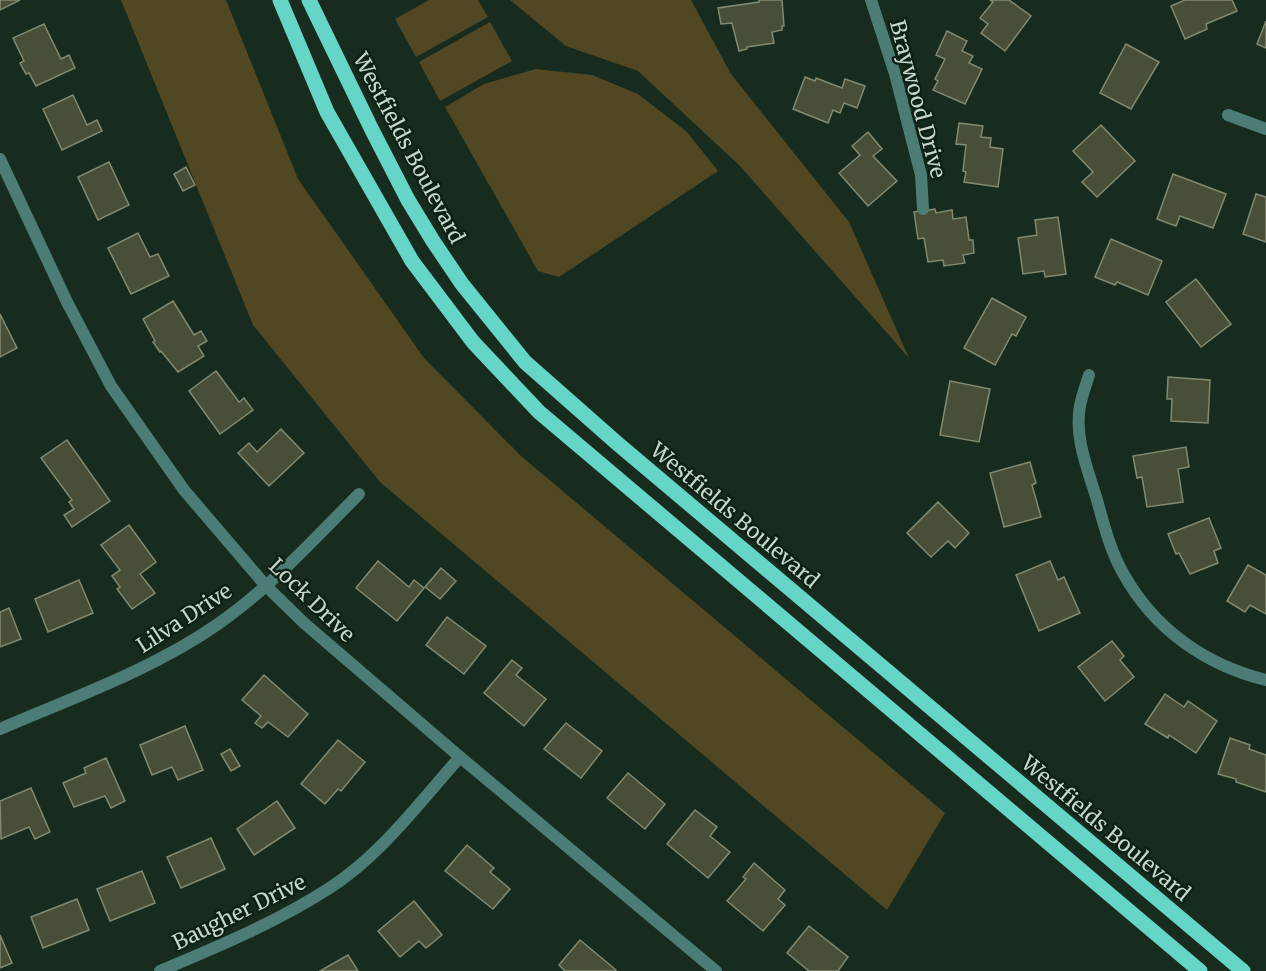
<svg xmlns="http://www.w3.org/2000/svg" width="1266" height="971" font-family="Merriweather,serif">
<rect width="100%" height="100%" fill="#172c1e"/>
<g fill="#524723">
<polygon points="121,0 226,0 298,179 424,358 521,456 945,813 887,910 380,482 253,325"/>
<polygon points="429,0 478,0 488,17 416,57 395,19"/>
<polygon points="510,0 691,0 731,74 849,222 909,358 740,166 638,71 566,46"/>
<polygon points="490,22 512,61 440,101 419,62"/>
<polygon points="536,69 592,75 638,94 687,132 718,171 559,277 538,271 445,107 484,84"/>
</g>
<g fill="#484f38" stroke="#818a71" stroke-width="1.5">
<polygon points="0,0 20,0 0,10"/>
<polygon points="759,0 782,0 784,26 782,26 782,30 772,32 774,43 747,47 747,49 739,51 732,23 721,24 718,8 759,2"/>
<polygon points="990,0 1009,0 1031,16 1005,51 981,33 988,24 980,18 993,2"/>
<polygon points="1185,0 1232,0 1237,11 1206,24 1207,29 1185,39 1171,6"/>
<polygon points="1266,21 1266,48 1257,44"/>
<polygon points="44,24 61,59 69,55 75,68 36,86 29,73 26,74 20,63 24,61 13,38"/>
<polygon points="947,31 967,41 962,51 973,56 969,63 982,69 965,104 933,90 938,81 935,79 945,59 936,55"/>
<polygon points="1126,44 1159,62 1131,109 1100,93"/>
<polygon points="805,77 815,81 816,78 842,88 845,79 865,86 857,108 844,103 840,113 833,110 828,123 793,109"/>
<polygon points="73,95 87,125 97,120 102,131 62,150 43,109"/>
<polygon points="959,123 983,126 981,137 991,138 990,147 1003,149 998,187 964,182 966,172 963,171 966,145 956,144"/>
<polygon points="1101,125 1135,161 1097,197 1082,182 1093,172 1073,151"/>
<polygon points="868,132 882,149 873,156 897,181 868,206 839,173 860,155 852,146"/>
<polygon points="109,162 129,205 98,220 78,177"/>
<polygon points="186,167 195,185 183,191 174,174"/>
<polygon points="1173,174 1226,194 1213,228 1180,216 1176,226 1157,219"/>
<polygon points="1256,194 1266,197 1266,242 1243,234"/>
<polygon points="935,209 936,213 952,210 953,219 966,217 969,240 973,240 974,253 963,255 965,263 944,266 943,260 928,262 924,238 918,239 914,212"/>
<polygon points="1058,217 1066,274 1045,277 1044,271 1023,274 1018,238 1037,235 1035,220"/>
<polygon points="138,233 150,257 158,254 169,276 131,294 108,248"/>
<polygon points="1111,239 1162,261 1148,295 1117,282 1115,285 1095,277"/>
<polygon points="1196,279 1231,324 1201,347 1166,302"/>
<polygon points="992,298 1026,317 1016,336 1012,334 995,365 964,348"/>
<polygon points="173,301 194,335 201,331 207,341 198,346 204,356 178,372 161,351 160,352 153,342 155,341 143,319"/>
<polygon points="0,314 17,348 0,357"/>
<polygon points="216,371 239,402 244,398 253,410 220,434 189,391"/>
<polygon points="1168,377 1210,380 1208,423 1171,421 1172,399 1167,399"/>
<polygon points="950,381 990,389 979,442 940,435"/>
<polygon points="281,429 304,453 269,486 238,453 249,443 257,452"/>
<polygon points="67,440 110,501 72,527 64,515 74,509 69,502 72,500 41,458"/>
<polygon points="1186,447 1189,467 1178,469 1183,502 1147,507 1142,477 1137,478 1133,456"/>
<polygon points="1030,462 1036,483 1032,485 1041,517 1004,527 990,473"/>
<polygon points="938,502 969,533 955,548 948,541 931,557 907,533"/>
<polygon points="1209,518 1221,548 1214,551 1218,563 1190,574 1179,553 1176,554 1168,534"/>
<polygon points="129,525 156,562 140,574 155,593 132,609 117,589 120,587 112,576 120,570 101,545"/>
<polygon points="378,561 409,587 414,580 424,588 397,621 356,588"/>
<polygon points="1050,561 1058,580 1064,577 1080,613 1039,631 1016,575"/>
<polygon points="1248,565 1266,575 1266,614 1250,605 1245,612 1227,601"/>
<polygon points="441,568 456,581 440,599 425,587"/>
<polygon points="79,580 93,613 48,632 35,599"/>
<polygon points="9,608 21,639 0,647 0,612"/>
<polygon points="447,617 486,646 464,674 426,645"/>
<polygon points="1112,641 1124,656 1120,660 1134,677 1105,701 1078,667"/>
<polygon points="512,660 522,668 516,675 546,699 524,726 484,693"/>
<polygon points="264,675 308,714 288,737 268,722 262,728 255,723 261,716 242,700"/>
<polygon points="1165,694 1184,707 1188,701 1217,721 1196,753 1169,735 1168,738 1145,724"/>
<polygon points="566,723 602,751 581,778 544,749"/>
<polygon points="185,726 203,770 178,780 172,767 152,775 140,745"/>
<polygon points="1230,738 1250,745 1249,749 1266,755 1266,792 1236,782 1236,779 1218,774"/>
<polygon points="338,740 365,762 341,791 338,789 325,804 301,784"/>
<polygon points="230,749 240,766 231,771 221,754"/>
<polygon points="106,758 125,801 111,808 105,796 74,807 63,783 86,773 84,768"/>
<polygon points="628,773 665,804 645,829 607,798"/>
<polygon points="31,788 50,832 35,839 29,827 1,839 0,801"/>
<polygon points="277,801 295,828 254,855 237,829"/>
<polygon points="695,810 717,827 710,836 730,852 708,878 667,844"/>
<polygon points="211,838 225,869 181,888 167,857"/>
<polygon points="467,845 494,868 490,872 510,889 493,909 445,871"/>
<polygon points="754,863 785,890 778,899 785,905 763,931 727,901 746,879 743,877"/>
<polygon points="142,871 155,903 110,921 97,889"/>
<polygon points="77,899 89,930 43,948 31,917"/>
<polygon points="414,901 442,935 426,948 419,941 400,957 378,931"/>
<polygon points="809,926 848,957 838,971 809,971 787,953"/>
<polygon points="0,935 12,963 0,968"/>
<polygon points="580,940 616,970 615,971 565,971 559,965"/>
<polygon points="348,955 358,971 320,971"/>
</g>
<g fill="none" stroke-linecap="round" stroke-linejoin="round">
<g stroke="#4b7d76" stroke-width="12">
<polyline points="871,0 895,74 921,175 923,209"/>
<polyline points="1228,115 1266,129"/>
<polyline points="0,159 67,302 111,386 184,490 266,586 304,623 460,757 716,971"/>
<path d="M1089,375C1086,385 1082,395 1080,406C1074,437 1088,470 1097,500C1104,525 1110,550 1123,573C1154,629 1205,665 1266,680"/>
<path d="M0,729C74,697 152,670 218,624C270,588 314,539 359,494"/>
<path d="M160,971C217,947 275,923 328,889C380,856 419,803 460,757"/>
</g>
<g stroke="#64d5c7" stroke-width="15">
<polyline points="280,0 327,112 412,261 473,342 539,412 1200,971"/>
<polyline points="309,0 372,130 408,200 433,241 462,284 525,362 618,444 1243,971"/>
</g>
</g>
<g text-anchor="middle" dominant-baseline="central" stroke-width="5" stroke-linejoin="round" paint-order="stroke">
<g font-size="21" fill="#c9d6cc" stroke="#0d2214">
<text transform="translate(918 99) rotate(75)">Braywood Drive</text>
<text transform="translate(409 148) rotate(62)">Westfields Boulevard</text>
<text transform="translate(735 515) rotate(40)">Westfields Boulevard</text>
<text transform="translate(312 600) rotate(44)">Lock Drive</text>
<text transform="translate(184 618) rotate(-33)">Lilva Drive</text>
<text transform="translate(1106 828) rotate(40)">Westfields Boulevard</text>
<text transform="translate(239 912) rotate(-26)">Baugher Drive</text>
</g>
</g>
</svg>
